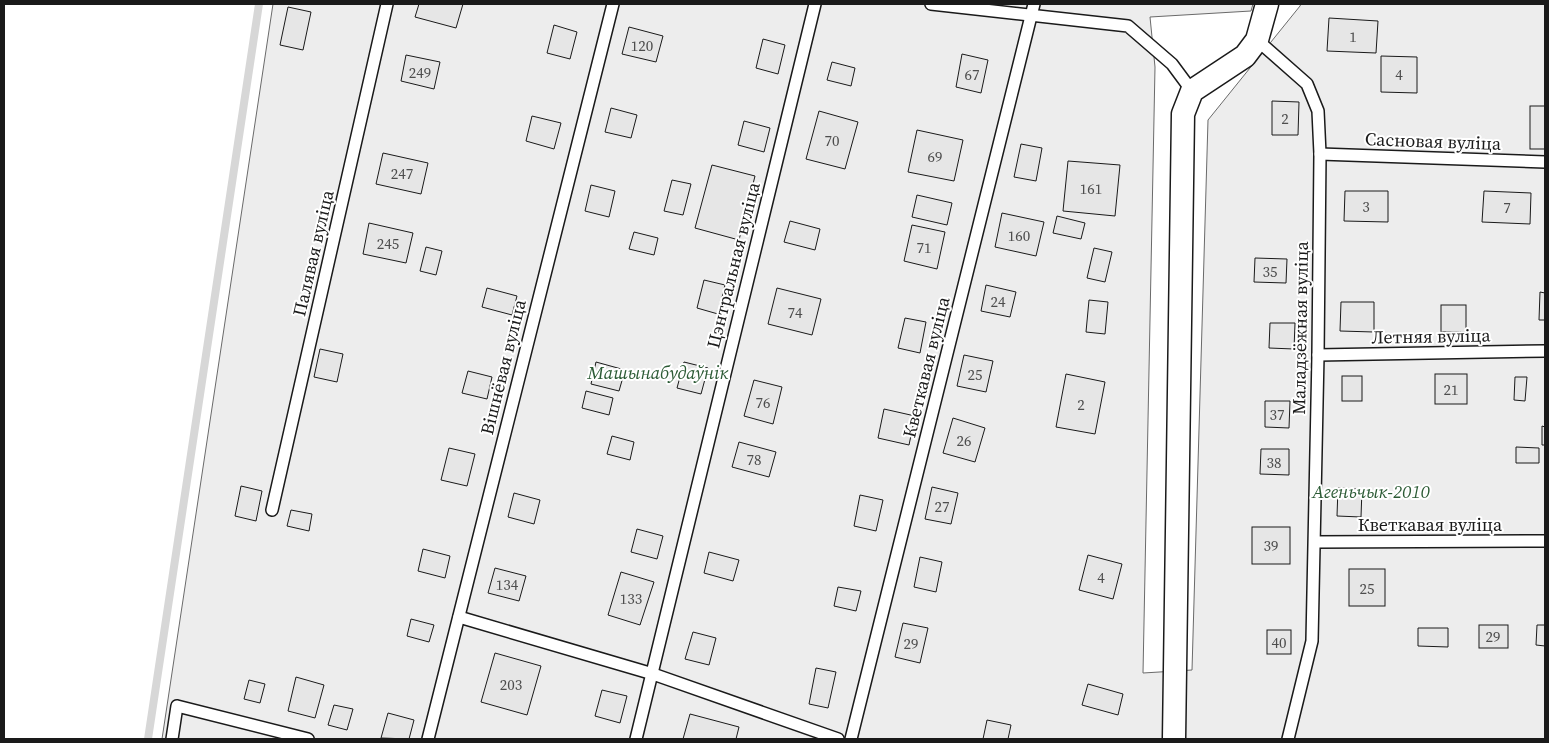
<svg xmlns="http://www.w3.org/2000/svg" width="1549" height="743" font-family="'Source Serif 4',serif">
<rect width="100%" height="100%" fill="#fff"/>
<polygon fill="#ededed" stroke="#6a6a6a" points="273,4 1253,4 1251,11 1150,17 1155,67 1143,673 1192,670 1208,120 1300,6 1301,4 1545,4 1545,739 162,739"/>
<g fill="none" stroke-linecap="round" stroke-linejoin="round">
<polyline stroke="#d7d7d7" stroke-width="8" points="148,739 259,4"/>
</g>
<g fill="#e6e6e6" stroke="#1a1a1a">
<polygon points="419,4 463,4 456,28 415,17"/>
<polygon points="288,7 311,12 303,50 280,45"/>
<polygon points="1329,18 1378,21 1376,53 1327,51"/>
<polygon points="554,25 577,32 570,59 547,53"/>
<polygon points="629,27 663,36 656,62 622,54"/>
<polygon points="763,39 785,45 778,74 756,68"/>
<polygon points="962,54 988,60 981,93 956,87"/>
<polygon points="406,55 440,62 434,89 401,81"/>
<polygon points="1381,56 1417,57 1417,93 1381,92"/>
<polygon points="832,62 855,68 851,86 827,80"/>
<polygon points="1272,101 1299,102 1298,135 1272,135"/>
<rect x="1530" y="106" width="15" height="43"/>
<polygon points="611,108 637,115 631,138 605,132"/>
<polygon points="819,111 858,122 845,169 806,159"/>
<polygon points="532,116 561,123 554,149 526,141"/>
<polygon points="744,121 770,128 764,152 738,145"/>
<polygon points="917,130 963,140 954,181 908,172"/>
<polygon points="1021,144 1042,148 1036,181 1014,177"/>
<polygon points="383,153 428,163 421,194 376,184"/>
<polygon points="1068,161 1120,165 1115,216 1063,211"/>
<polygon points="712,165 755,176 739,240 695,228"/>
<polygon points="672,180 691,184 683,215 664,211"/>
<polygon points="591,185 615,191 609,217 585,211"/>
<polygon points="1345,191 1388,191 1388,222 1344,221"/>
<polygon points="1484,191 1531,193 1530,224 1482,222"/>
<polygon points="917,195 952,203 947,225 912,217"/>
<polygon points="1002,213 1044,222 1036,256 995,247"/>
<polygon points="1057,216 1085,223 1081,239 1053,233"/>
<polygon points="790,221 820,229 815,250 784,242"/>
<polygon points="369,223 413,233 406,263 363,254"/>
<polygon points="912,225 945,232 937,269 904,261"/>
<polygon points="634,232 658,238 654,255 629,249"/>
<polygon points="426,247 442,251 436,275 420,271"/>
<polygon points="1094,248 1112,252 1105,282 1087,278"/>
<polygon points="1255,258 1287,259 1286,283 1254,282"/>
<polygon points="704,280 725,285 718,314 697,308"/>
<polygon points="986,285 1016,292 1010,317 981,311"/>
<polygon points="487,288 517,296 512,315 482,307"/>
<polygon points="777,288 821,299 812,335 768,324"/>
<polygon points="1540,292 1545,293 1545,320 1539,320"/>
<polygon points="1089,300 1108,302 1105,334 1086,332"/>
<polygon points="1341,302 1374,302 1374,332 1340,331"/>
<rect x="1441" y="305" width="25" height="27"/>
<polygon points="905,318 926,322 920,353 898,348"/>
<polygon points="1270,323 1295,323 1294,349 1269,348"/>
<polygon points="320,349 343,354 337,382 314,377"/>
<polygon points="964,355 993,361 986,392 957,386"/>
<polygon points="596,362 625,370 619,391 591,384"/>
<polygon points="684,362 708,368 701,394 677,388"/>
<polygon points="468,371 492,377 487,399 462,393"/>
<polygon points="1066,374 1105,382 1095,434 1056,427"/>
<rect x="1435" y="374" width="32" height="30"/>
<rect x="1342" y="376" width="20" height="25"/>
<polygon points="1515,377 1527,377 1525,401 1514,400"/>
<polygon points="754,380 782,387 773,424 744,416"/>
<polygon points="586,391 613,398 609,415 582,408"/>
<polygon points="1265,401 1290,401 1289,428 1265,427"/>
<polygon points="884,409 915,416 909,445 878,438"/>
<polygon points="953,418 985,428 975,462 943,453"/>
<polygon points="1542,426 1545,427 1545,445 1542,445"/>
<polygon points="612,436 634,442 630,460 607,454"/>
<polygon points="739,442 776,452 769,477 732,467"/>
<polygon points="1516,447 1539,448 1539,463 1516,463"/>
<polygon points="449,448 475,454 467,486 441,480"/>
<polygon points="1261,449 1289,449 1289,475 1260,474"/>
<polygon points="241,486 262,491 256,521 235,516"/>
<polygon points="932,487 958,493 951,524 925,519"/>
<polygon points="1338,488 1362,489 1361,517 1337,516"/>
<polygon points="514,493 540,500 534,524 508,517"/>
<polygon points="860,495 883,500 876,531 854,526"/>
<polygon points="291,510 312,514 309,531 287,526"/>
<rect x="1252" y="527" width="38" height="37"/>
<polygon points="637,529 663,536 657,559 631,552"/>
<polygon points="423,549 450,556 445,578 418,571"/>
<polygon points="709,552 739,560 733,581 704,573"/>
<polygon points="1088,555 1122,564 1113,599 1079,590"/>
<polygon points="920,557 942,562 936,592 914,587"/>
<polygon points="495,568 526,576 519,601 488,593"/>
<rect x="1349" y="569" width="36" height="37"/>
<polygon points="621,572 654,582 640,625 608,615"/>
<polygon points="838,587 861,591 856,611 834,606"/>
<polygon points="411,619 434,625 429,642 407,636"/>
<polygon points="903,623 928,628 920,663 895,657"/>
<rect x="1479" y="625" width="29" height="23"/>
<polygon points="1537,625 1545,625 1545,646 1536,645"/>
<polygon points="1418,628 1448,628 1448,647 1418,646"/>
<rect x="1267" y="630" width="24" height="24"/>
<polygon points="693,632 716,638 709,665 685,659"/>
<polygon points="495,653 541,666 527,715 481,702"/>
<polygon points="816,668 836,672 828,708 809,704"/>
<polygon points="296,677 324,685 315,718 288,711"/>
<polygon points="249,680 265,684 260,703 244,699"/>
<polygon points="1088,684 1123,694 1118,715 1082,705"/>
<polygon points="602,690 627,696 620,723 595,716"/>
<polygon points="334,705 353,709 347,730 328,725"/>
<polygon points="388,713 414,720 409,739 381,738"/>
<polygon points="690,714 739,727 736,739 683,739"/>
<polygon points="987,720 1011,725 1008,739 983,739"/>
</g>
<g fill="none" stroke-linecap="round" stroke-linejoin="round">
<g stroke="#1a1a1a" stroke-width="14">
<g id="lane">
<polyline points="931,4 1128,26 1172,64 1192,91"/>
<polyline points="1257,40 1307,84 1318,111 1320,154 1318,355 1312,641 1288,739"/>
<polyline points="1320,154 1545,162"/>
<polyline points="1318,355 1545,351"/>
<polyline points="272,510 387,4"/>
<polyline points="1315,542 1545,541"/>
<polyline points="459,617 653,674 838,739"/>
<polyline points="172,739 177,706 308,739"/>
<polyline points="428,739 613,4"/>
<polyline points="636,739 815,4"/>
<polyline points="851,739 1034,4"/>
</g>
</g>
<g stroke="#1a1a1a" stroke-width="25">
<polyline id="street" points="1174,739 1183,114 1192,91 1245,56 1257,40 1267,4"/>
</g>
<use href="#lane" stroke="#fff" stroke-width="11"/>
<use href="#street" stroke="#fff" stroke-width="22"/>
</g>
<g text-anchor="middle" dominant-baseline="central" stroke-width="4" stroke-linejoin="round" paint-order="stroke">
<g font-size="15" fill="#4d4d4d">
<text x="1353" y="36">1</text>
<text x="642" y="45">120</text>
<text x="420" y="72">249</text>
<text x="972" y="74">67</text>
<text x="1399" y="74">4</text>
<text x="1285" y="118">2</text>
<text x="832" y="140">70</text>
<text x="935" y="156">69</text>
<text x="402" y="173">247</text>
<text x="1091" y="188">161</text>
<text x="1366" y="206">3</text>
<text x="1507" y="207">7</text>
<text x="1019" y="235">160</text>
<text x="388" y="243">245</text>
<text x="924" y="247">71</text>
<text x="1270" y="271">35</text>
<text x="998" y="301">24</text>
<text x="795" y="312">74</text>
<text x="975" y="374">25</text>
<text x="1451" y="389">21</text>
<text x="763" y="402">76</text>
<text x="1081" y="404">2</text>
<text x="1277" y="414">37</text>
<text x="964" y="440">26</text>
<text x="754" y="459">78</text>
<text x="1274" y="462">38</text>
<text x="942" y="506">27</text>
<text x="1271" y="545">39</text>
<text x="1101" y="577">4</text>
<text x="507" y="584">134</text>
<text x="1367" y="588">25</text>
<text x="631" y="598">133</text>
<text x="1493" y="636">29</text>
<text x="1279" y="642">40</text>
<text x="911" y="643">29</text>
<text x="511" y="684">203</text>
</g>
<g font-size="18" fill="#1a1a1a" stroke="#fff">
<text transform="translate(1433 141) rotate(2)">Сасновая вуліца</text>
<text transform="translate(313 253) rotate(-77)">Палявая вуліца</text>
<text transform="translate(733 265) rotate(-76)">Цэнтральная вуліца</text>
<text transform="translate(1300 328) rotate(-89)">Маладзёжная вуліца</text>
<text transform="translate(1431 336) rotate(-1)">Летняя вуліца</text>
<text transform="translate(503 367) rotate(-76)">Вішнёвая вуліца</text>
<text transform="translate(926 367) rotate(-76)">Кветкавая вуліца</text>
<text x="1430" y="524">Кветкавая вуліца</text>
</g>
<g font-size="18" font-style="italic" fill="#2b5a34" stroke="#fff">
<text x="658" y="372">Машынабудаўнік</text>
<text x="1371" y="491">Агеньчык-2010</text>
</g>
</g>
<rect width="1549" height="743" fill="none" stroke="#1a1a1a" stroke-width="10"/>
</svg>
